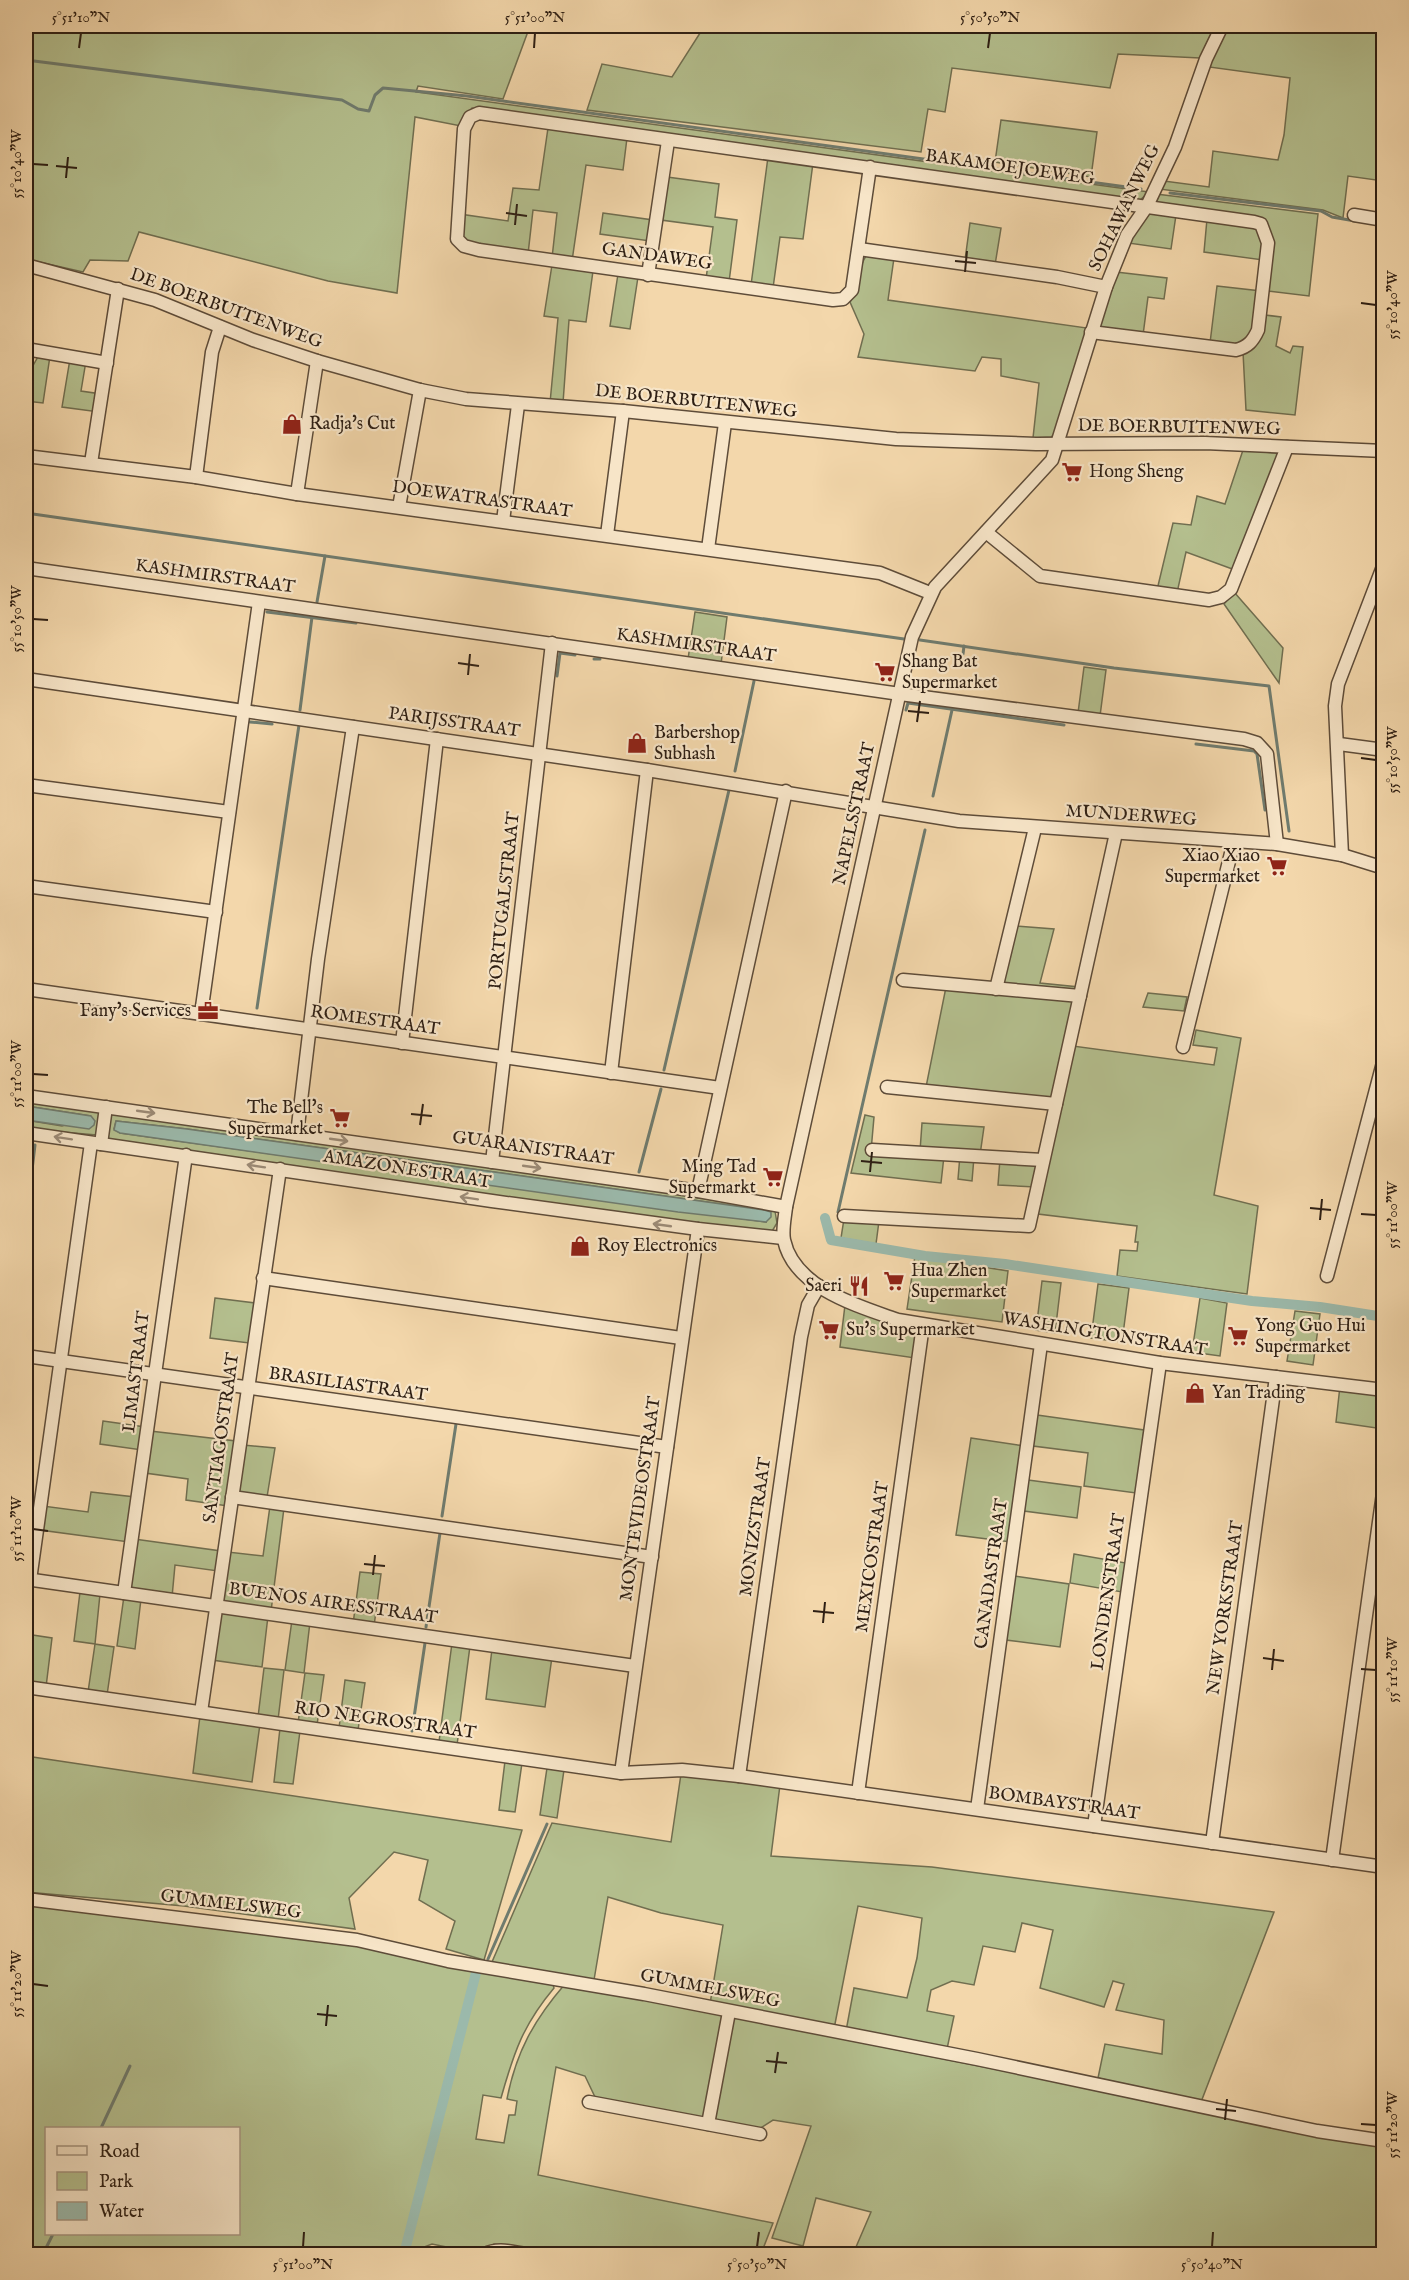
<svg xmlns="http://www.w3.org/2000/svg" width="1409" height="2280" font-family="'IM FELL English',serif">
<rect width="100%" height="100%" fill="#f3d7ab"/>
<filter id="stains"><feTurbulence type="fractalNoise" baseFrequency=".00333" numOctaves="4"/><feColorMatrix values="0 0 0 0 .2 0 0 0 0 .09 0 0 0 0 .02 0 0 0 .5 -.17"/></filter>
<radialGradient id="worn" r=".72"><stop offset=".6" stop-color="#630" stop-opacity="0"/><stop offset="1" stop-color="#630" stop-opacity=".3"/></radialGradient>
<g fill="#b4bf8e" stroke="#706e50" stroke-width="1.5" fill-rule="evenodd">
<polygon points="26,26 530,26 503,99 418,86 416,92 1149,192 1139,201 472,108 461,126 415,117 397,293 328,281 139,232 128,261 90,260 83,272 26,259"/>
<polygon points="695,26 1215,26 1200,58 1118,54 1110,88 952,68 945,112 928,109 921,152 587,110 602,64 672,77 702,30"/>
<polygon points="1227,26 1383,26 1383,181 1348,176 1343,218 1323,210 1159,189 1164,181 1209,187 1213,151 1278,160 1284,135 1290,78 1209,67"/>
<polygon points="1001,120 1097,132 1091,177 995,162"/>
<polygon points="548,128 627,138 623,170 586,165 572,261 552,258 557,213 533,210 528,254 464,242 459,214 508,221 513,188 539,190"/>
<polygon points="768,157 813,163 803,239 780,237 773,288 751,285"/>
<polygon points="667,177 719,184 715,217 737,220 729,282 706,279 713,227 661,220"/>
<polygon points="1156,194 1318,214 1309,296 1267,291 1267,226 1158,205 1154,201"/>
<polygon points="1147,212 1176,215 1171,249 1128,243"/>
<polygon points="603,213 653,220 650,241 600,234"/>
<polygon points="1207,219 1254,225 1262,230 1263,260 1204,252"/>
<polygon points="970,223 1001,228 995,265 965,260"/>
<path d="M872,255L894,258L888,300L1087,328L1059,431L1051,437L1033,438L1039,383L1001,376V359L982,357L975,371L858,357L864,334L850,302C860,288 856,270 866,256Z"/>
<polygon points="552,265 593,271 586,322 569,320 563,403 550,403 558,318 544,316"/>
<polygon points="1116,272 1167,278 1164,299 1148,297 1143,335 1099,327"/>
<polygon points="618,274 638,277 630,329 610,326"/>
<polygon points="1217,286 1261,291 1255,333 1239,346 1210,343"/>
<polygon points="1265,315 1281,317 1276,346 1290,353 1293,346 1303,347 1295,415 1246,410 1243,352"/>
<polygon points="39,355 50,356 43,403 26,401 26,378"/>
<polygon points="70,359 86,361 81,391 101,394 99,412 62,407"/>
<polygon points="1243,450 1276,453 1279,459 1235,570 1186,552 1177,593 1157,590 1173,523 1191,525 1197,496 1225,504"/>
<polygon points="1234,592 1283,648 1279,683 1224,604"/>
<polygon points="695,612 727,617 721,664 688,659"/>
<polygon points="1084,667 1106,670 1100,716 1078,713"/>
<polygon points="1016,926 1054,929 1040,983 1079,987 1051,1099 926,1087 946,987 1001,992"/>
<polygon points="1148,993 1187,997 1184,1011 1143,1007"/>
<polygon points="1196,1030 1241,1038 1214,1195 1258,1206 1247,1294 1117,1276 1120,1250 1137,1251 1138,1242 1135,1242 1137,1226 1038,1214 1073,1046 1214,1065 1217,1048 1193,1045"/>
<polygon points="26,1100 100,1111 97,1135 26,1129 26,1120 62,1126 91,1116 26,1106"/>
<path d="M113,1113L771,1207L775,1211L777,1223L771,1233L747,1232L110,1140L107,1137L109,1120ZM116,1121L187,1129L764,1210L766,1222L120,1133L114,1129Z"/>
<polygon points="865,1115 874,1117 871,1151 944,1156 941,1183 851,1173"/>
<polygon points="922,1123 984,1127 980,1155 920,1151"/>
<polygon points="960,1155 974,1157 972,1181 958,1179"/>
<polygon points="1000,1159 1040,1161 1035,1187 998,1185"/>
<polygon points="844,1219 879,1221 876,1244 841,1238"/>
<polygon points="915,1256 1008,1271 1002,1322 907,1309"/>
<polygon points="1042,1281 1061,1283 1055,1333 1036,1330"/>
<polygon points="1098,1284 1129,1288 1122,1342 1091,1338"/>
<polygon points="215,1298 255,1303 249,1343 210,1338"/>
<polygon points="1200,1298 1227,1303 1220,1356 1192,1352"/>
<polygon points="845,1305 913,1327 917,1332 915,1358 840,1347"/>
<polygon points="1295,1311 1320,1314 1313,1365 1287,1361"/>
<polygon points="1340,1386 1383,1393 1383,1429 1336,1422"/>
<polygon points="1037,1415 1144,1430 1136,1493 1084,1486 1088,1453 1033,1446"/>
<polygon points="103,1421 145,1427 142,1450 100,1444"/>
<polygon points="150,1431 236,1441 228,1506 186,1500 188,1479 145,1473"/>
<polygon points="971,1438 1024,1446 1011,1542 956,1535"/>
<polygon points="243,1445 275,1448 267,1497 236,1492"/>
<polygon points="1028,1480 1081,1487 1077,1518 1024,1511"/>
<polygon points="91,1492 135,1497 129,1542 40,1530 43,1506 88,1512"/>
<polygon points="270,1506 284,1508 271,1611 224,1602 228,1552 263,1556"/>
<polygon points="134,1539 221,1551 218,1571 175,1565 172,1597 132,1589 129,1586"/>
<polygon points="1074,1554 1126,1563 1122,1592 1070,1583"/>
<polygon points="360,1572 381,1574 374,1626 353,1624"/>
<polygon points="1015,1576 1069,1584 1060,1647 1006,1640"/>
<polygon points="80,1592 100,1594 95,1644 114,1647 107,1695 88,1692 95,1644 74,1641"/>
<polygon points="124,1596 141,1599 135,1649 117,1646"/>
<polygon points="219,1612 268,1616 262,1667 212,1660"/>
<polygon points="292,1620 310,1622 304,1673 285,1670"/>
<polygon points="26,1634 52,1638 46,1687 26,1684"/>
<polygon points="452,1643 470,1646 457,1745 439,1742"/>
<polygon points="492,1649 552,1657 545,1707 486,1699"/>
<polygon points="264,1668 284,1670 278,1720 258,1717"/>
<polygon points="305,1673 324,1675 317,1725 298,1723"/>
<polygon points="345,1680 365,1683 358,1730 339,1728"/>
<polygon points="200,1716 260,1724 252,1782 193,1773"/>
<polygon points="280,1728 300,1731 293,1784 274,1782"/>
<polygon points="26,1756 522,1830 484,1960 446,1949 455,1921 419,1900 428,1860 394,1852 349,1898 355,1929 184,1906 26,1892"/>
<polygon points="505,1761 522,1763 515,1812 499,1810"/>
<polygon points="547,1768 564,1770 557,1818 540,1815"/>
<polygon points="681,1774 780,1785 771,1856 932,1867 1274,1912 1201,2102 1098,2078 1105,2044 1162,2054 1164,2020 1116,2010 1124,1984 1113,1981 1104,2007 1040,1988 1053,1930 1022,1923 1015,1952 983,1946 974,1985 952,1981 931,1990 927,2011 954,2016 947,2049 846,2031 854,1988 907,1998 917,1958 922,1918 858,1906 834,2029 710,2004 723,1925 661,1913 608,1897 594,1980 492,1962 552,1823 671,1842"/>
<path d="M26,1902L360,1936L553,1984L554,1988C523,2025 514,2052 501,2098L483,2095L476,2139L504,2143L509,2115H515L517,2101L507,2099C516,2052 534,2020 565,1984L723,2014L708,2114L698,2119L596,2099L585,2076L556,2067L538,2175L773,2223L761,2254H548L494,2244L481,2254L432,2244L424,2247L422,2254H26ZM46,2128H238V2234H46Z"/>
<polygon points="732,2017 1383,2146 1383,2254 853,2254 871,2212 816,2198 803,2246 772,2238 811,2126 773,2120 759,2129 714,2121"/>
</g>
<g fill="#9bb9ab" stroke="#6f7b6e" stroke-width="1.5">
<polygon points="26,1106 91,1116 95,1121 94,1125 89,1129 26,1120"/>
<polygon points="116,1121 187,1129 764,1210 771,1212 771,1217 766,1222 678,1212 120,1133 114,1130"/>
</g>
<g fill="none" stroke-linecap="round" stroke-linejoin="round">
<g stroke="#6f7b6e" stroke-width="3">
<polyline points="26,60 342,100 358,109 369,111 375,95 383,88 467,96 1141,189"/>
<polyline points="1170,193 1321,211 1332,217 1355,221"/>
<polyline points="26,513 904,639"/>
<polyline points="317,602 325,556"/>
<polyline points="267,612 356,623"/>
<polyline points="920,640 1114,668 1269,686 1289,831"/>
<polyline points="963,654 964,646"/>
<polyline points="594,659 600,659"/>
<polyline points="557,676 560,653 575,655"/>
<polyline points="300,710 312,617"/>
<polyline points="906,710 908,703 1064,725"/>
<polyline points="250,722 272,724"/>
<polyline points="1196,744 1254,751 1257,754 1265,810"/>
<polyline points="735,771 754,681"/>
<polyline points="933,796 952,710"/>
<polyline points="257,1008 299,725"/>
<polyline points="664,1070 729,790"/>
<polyline points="639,1172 661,1089"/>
<polyline points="838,1212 925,830"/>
<polyline points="26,1220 35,1145"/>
<polyline points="442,1516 456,1424"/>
<polyline points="426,1627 440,1533"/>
<polyline points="412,1731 425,1643"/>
<polyline points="488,1959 547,1824"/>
<polyline points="101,2128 130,2066"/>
<polyline points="43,2254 53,2234"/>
</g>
<g stroke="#9bb9ab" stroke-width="10">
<polyline points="825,1218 831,1240 925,1256 1005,1264 1252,1301 1320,1307 1384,1317"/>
<polyline points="404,2254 477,1969"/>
</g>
<g stroke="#5e4c39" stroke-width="15">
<g id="minor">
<path d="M1222,26L1206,59L1175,147L1147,206L1127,235L1106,287L1052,460L935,587L912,637L786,1207C785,1217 782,1230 784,1240C794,1288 858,1306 898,1320L1160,1363L1384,1390"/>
<path d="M870,167L852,290L843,299L833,300L479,250L464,246L457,239L464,129L470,117L479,113L1254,222L1261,224L1268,243L1258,330C1253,341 1248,347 1236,350L1091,332"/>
<polyline points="1354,215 1384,220"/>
<polyline points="859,249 1057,277 1106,287"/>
<polyline points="26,265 155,300 253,340 317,361 420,390 466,399 623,411 896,439 1036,444 1205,443 1384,451"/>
<polyline points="648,275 668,141"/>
<polyline points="26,349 107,363"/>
<polyline points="26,456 196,477 297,494 880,573 930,593"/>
<polyline points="91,463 118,289"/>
<polyline points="196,477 212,352 220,327"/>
<polyline points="297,494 317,361"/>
<polyline points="399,507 420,390"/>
<polyline points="503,521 518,405"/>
<polyline points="986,532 1040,576 1209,600 1221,597 1231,589 1287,447"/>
<polyline points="607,535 623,411"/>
<polyline points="708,549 725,423"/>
<polyline points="26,568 900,694 1244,739 1257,743 1267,754 1277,844"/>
<polyline points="26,679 647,770 959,821 1277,844 1342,855 1384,868"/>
<polyline points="1339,744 1384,750"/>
<polyline points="26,785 229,812"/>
<polyline points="1342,855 1335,706 1338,684 1384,564"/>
<polyline points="26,886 216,912"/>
<polyline points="903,980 1080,996"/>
<polyline points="26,989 720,1088"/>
<polyline points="996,989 1035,828"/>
<polyline points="201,1014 259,602"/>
<polyline points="402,1043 437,739"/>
<polyline points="1183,1047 1234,841"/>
<polyline points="611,1073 647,770"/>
<polyline points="887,1087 1056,1104"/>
<polyline points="26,1096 698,1191 786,1207"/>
<polyline points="26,1133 492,1201 698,1229 783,1238"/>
<polyline points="297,1134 318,959 353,727"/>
<polyline points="101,1144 106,1107"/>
<polyline points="872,1150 1043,1160"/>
<polyline points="492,1162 552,643"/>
<polyline points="698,1191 786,791"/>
<polyline points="844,1216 1029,1226 1116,833"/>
<polyline points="1327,1276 1384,1059"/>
<polyline points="263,1278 681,1338"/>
<polyline points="26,1356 667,1447"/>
<polyline points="232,1497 652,1557"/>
<polyline points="26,1579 635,1666"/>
<polyline points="30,1580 91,1143"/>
<polyline points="124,1593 186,1155"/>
<polyline points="26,1687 621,1773 682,1770 739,1776 1384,1867"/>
<polyline points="201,1712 280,1169"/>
<polyline points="621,1773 698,1229"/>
<polyline points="739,1776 801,1337 808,1305 819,1286"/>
<polyline points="858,1793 923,1325"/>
<polyline points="977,1809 1041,1344"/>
<polyline points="1094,1826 1160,1363"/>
<polyline points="1212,1843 1276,1377"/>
<polyline points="1332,1860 1384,1486"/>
<polyline points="26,1899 357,1940 448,1961 644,1994 977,2059 1317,2131 1384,2141"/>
<polyline points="589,2102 760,2134"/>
<polyline points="708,2124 729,2012"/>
<path d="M485,2254C498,2247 512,2252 526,2254"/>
</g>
</g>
<use href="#minor" stroke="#f7e5c8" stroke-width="12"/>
</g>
<defs><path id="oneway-shaft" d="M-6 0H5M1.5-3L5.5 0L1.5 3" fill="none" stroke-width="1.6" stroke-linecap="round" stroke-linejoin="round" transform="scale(1.5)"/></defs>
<g stroke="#9c8b77">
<use href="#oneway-shaft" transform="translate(146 1112) rotate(8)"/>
<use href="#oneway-shaft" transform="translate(63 1138) rotate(-171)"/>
<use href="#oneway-shaft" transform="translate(339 1140) rotate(8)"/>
<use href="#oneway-shaft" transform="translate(256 1166) rotate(-171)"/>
<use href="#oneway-shaft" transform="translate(532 1167) rotate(8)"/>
<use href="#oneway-shaft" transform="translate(469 1198) rotate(-171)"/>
<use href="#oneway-shaft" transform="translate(662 1225) rotate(-172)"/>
</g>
<path fill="none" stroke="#2d1e13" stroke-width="2" d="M79,48L81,33M534,48L535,33M988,48L990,33M33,164L48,165M56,166L77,168M66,178L68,157M506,213L527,216M515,225L517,204M955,261L976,263M965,272L967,251M1361,303L1376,305M33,619L48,620M458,663L479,666M468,675L470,654M908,711L929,713M917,722L920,701M1361,758L1376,760M33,1074L48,1075M411,1114L432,1116M420,1125L423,1104M861,1161L882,1163M870,1172L872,1152M1310,1208L1331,1210M1361,1214L1376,1215M1320,1220L1322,1199M33,1529L48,1531M364,1564L385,1566M373,1575L375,1555M813,1611L834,1613M823,1623L825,1602M1263,1658L1284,1661M1361,1669L1376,1670M1272,1670L1274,1649M33,1984L48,1986M317,2014L337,2016M326,2026L328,2005M766,2061L787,2063M775,2073L778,2052M1216,2109L1236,2111M1225,2120L1227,2099M1361,2124L1376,2125M303,2247L304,2232M757,2247L759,2232M1212,2247L1213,2232"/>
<defs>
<g id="shop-bare" transform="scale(1.62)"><path d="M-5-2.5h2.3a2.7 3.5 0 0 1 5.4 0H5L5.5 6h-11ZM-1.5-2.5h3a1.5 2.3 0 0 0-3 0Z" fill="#8f2418" stroke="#f7e5c8" stroke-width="2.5" paint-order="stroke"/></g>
<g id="supermarket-bare" transform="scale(1.62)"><path d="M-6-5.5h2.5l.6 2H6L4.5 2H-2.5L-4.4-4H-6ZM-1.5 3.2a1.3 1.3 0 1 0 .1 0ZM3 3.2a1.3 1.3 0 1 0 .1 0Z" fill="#8f2418" stroke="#f7e5c8" stroke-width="2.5" paint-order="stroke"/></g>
<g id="office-bare" transform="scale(1.62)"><path d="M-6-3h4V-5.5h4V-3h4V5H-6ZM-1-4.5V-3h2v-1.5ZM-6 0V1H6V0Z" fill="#8f2418" stroke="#f7e5c8" stroke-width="2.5" paint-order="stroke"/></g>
<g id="restaurant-bare" transform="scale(1.62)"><path d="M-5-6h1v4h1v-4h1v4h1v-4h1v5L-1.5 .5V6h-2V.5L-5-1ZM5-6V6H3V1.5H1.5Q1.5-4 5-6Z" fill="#8f2418" stroke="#f7e5c8" stroke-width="2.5" paint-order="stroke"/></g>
</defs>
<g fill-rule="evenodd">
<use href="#shop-bare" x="292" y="424"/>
<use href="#supermarket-bare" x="1072" y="472"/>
<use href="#supermarket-bare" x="885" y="672"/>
<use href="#shop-bare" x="637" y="743"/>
<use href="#supermarket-bare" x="1277" y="866"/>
<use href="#office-bare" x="208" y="1011"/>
<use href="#supermarket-bare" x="340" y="1118"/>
<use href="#supermarket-bare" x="773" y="1177"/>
<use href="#shop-bare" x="580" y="1246"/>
<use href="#supermarket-bare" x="894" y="1281"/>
<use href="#restaurant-bare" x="859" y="1286"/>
<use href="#supermarket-bare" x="829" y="1330"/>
<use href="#supermarket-bare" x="1238" y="1336"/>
<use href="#shop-bare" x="1195" y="1393"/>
</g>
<g text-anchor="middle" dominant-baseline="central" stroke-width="4.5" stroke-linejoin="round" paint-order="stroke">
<g font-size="18" fill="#2d1e13" stroke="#f7e5c8">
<text transform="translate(1010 168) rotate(8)">BAKAMOEJOEWEG</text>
<text transform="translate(1125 208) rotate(-64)">SOHAWANWEG</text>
<text transform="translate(657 257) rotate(8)">GANDAWEG</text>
<text transform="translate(226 309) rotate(20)">DE BOERBUITENWEG</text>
<text transform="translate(696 402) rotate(6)">DE BOERBUITENWEG</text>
<text transform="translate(1179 428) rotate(1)">DE BOERBUITENWEG</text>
<text transform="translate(482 500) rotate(8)">DOEWATRASTRAAT</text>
<text transform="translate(215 577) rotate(8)">KASHMIRSTRAAT</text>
<text transform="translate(696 646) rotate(8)">KASHMIRSTRAAT</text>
<text transform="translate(454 723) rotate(8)">PARIJSSTRAAT</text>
<text transform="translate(855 814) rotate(-78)">NAPELSSTRAAT</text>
<text transform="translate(1131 816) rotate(4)">MUNDERWEG</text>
<text transform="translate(505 901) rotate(-84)">PORTUGALSTRAAT</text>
<text transform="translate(375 1021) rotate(8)">ROMESTRAAT</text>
<text transform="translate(533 1149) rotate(8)">GUARANISTRAAT</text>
<text transform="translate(407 1170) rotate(9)">AMAZONESTRAAT</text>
<text transform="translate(1105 1335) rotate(9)">WASHINGTONSTRAAT</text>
<text transform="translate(137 1372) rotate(-83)">LIMASTRAAT</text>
<text transform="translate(348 1385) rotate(8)">BRASILIASTRAAT</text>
<text transform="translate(222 1438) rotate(-82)">SANTIAGOSTRAAT</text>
<text transform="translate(641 1499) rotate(-82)">MONTEVIDEOSTRAAT</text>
<text transform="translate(756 1527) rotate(-82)">MONIZSTRAAT</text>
<text transform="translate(873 1557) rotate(-82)">MEXICOSTRAAT</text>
<text transform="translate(992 1574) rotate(-82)">CANADASTRAAT</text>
<text transform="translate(1109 1592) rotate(-82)">LONDENSTRAAT</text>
<text transform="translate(333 1604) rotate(8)">BUENOS AIRESSTRAAT</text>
<text transform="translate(1226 1608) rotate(-82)">NEW YORKSTRAAT</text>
<text transform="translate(385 1721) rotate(8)">RIO NEGROSTRAAT</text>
<text transform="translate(1064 1804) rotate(8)">BOMBAYSTRAAT</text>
<text transform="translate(231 1905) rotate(7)">GUMMELSWEG</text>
<text transform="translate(710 1989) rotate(11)">GUMMELSWEG</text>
</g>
<g font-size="18" fill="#2d1e13" stroke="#f7e5c8" text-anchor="start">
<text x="309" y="424">Radja's Cut</text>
<text x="1089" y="472">Hong Sheng</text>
<text x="902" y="662">Shang Bat<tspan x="902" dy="21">Supermarket</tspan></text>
<text x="654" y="733">Barbershop<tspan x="654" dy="21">Subhash</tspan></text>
<text x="1260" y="856" text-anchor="end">Xiao Xiao<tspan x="1260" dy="21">Supermarket</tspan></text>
<text x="191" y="1011" text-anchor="end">Fany's Services</text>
<text x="323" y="1108" text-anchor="end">The Bell's<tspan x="323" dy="21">Supermarket</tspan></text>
<text x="756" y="1167" text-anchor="end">Ming Tad<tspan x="756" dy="21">Supermarkt</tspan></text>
<text x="597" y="1246">Roy Electronics</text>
<text x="911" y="1271">Hua Zhen<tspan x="911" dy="21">Supermarket</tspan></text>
<text x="842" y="1286" text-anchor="end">Saeri</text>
<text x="1255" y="1326">Yong Guo Hui<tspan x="1255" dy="21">Supermarket</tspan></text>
<text x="846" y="1330">Su's Supermarket</text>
<text x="1212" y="1393">Yan Trading</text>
</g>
</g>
<rect width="1409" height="2280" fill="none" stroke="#f3d7ab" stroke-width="66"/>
<rect x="45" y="2127" width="195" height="108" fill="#f7e5c8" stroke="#a69580" stroke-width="1.5"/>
<rect x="57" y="2146" width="30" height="9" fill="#f7e5c8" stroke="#a69580" stroke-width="1.5"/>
<text x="99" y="2157" font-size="18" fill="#2d1e13">Road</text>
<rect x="57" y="2172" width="30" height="18" fill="#b4bf8e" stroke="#a69580" stroke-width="1.5"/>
<text x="99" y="2187" font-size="18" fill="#2d1e13">Park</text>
<rect x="57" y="2202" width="30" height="18" fill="#9bb9ab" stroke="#a69580" stroke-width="1.5"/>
<text x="99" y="2217" font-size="18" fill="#2d1e13">Water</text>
<rect x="33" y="33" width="1343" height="2214" fill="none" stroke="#2d1e13" stroke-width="2"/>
<g font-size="15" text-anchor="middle" fill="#2d1e13">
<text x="81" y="22">5°51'10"N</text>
<text x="535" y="22">5°51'00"N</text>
<text x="990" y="22">5°50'50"N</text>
<text transform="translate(16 164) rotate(-90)" y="5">55°10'40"W</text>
<text transform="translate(1392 305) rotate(-90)" y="5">55°10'40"W</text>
<text transform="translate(16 619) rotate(-90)" y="5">55°10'50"W</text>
<text transform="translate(1392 760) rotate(-90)" y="5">55°10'50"W</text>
<text transform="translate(16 1074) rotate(-90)" y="5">55°11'00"W</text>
<text transform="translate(1392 1215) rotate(-90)" y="5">55°11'00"W</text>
<text transform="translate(16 1529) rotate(-90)" y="5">55°11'10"W</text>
<text transform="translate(1392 1670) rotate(-90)" y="5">55°11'10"W</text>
<text transform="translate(16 1984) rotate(-90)" y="5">55°11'20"W</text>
<text transform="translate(1392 2125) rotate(-90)" y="5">55°11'20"W</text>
<text x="303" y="2269">5°51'00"N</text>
<text x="757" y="2269">5°50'50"N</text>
<text x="1212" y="2269">5°50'40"N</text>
</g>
<rect width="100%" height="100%" filter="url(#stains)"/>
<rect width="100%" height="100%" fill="url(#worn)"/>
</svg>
